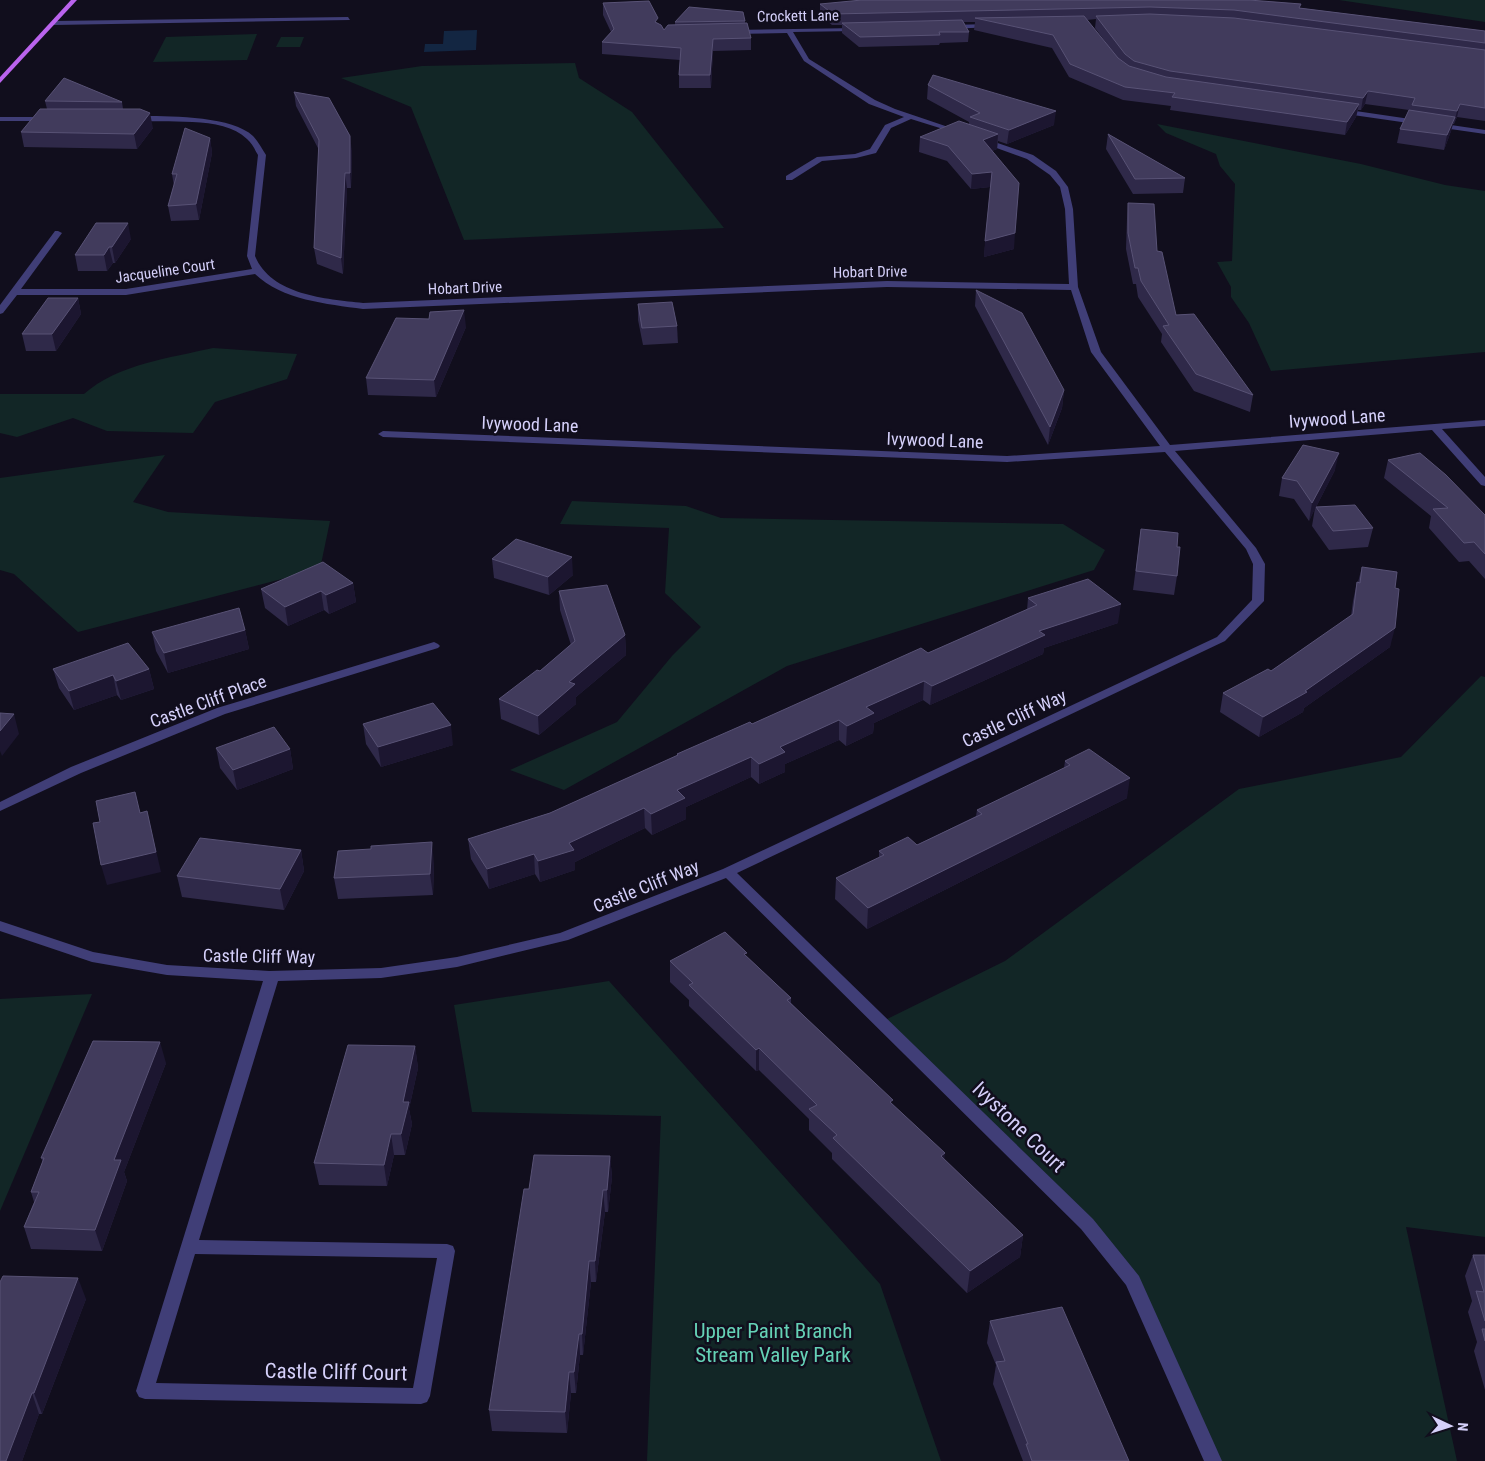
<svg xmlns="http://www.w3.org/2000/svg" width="1485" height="1461" font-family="'Roboto Condensed',sans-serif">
<rect width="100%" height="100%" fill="#110e1d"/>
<g fill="#122626">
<polygon points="1339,0 1485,0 1485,22"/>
<polygon points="257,34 247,60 153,62 166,37"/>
<polygon points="281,37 304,37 300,47 276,47"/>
<polygon points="575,63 579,78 632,112 724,228 464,240 411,107 341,78 422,66"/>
<polygon points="1157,124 1361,164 1445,185 1485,191 1485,352 1271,371 1249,323 1231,297 1231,287 1217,262 1232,261 1235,184 1220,166 1216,154 1166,133"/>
<path d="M213,348L297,354L287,379L215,402L193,433L107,431L73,418L17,437L0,433V394H84C118,364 170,358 213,348Z"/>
<polygon points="165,455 133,502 168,512 330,521 320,569 78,632 14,574 0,570 0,478"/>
<polygon points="572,501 686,506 721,518 1063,524 1105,550 1094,570 787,666 564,790 510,770 617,722 672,656 701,627 665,593 669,528 560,524"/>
<polygon points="1481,676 1485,677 1485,1237 1406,1227 1457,1461 1213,1461 1133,1281 881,1022 1005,961 1239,789 1401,757"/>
<polygon points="609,981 880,1284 941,1461 647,1461 661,1116 472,1112 454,1005"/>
<polygon points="92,994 0,1211 0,999"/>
</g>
<polygon fill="#132642" points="477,30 476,50 424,52 425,44 443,44 444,31"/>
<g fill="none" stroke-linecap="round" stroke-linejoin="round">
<g fill="#403e77" fill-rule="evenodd">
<polygon points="348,17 350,20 54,25 51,23 54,21"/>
<polygon points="990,24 992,27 950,29 947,27 950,25"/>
<polygon points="859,28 860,29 857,31 793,32 809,59 875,100 895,109 963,132 959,134 911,119 891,128 876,153 856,158 822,161 792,180 786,180 786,176 817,157 855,154 870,149 885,125 904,117 869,104 804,61 787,33 732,34 729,32 732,30"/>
<polygon points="1342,109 1485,130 1485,134 1339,113 1339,109"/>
<path d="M135,116C164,116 231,115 253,136C258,141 262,149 266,155L255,256C271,295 326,299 363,303L887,281L1069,284L1065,209L1060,187L1050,175L1027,159L980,142L979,140L983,138L1033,155L1056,171L1068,187L1073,209L1078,287L1101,352L1170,445L1485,420V426L1442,429L1485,477V486L1481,485L1432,430L1175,451L1256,548L1265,564L1264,601L1225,641L737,873L1093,1219L1139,1276L1222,1461H1204L1126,1285L1081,1229L726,878L568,940L457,967L381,978L278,981L199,1240L447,1244L453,1246L455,1251L430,1396L427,1402L421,1404L145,1399L139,1397L136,1391L263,981L167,975L92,962L0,931V921L93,952L167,965L269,971L381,968L457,957L560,933L723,869L1217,637L1252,600L1253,564L1246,549L1165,452L1007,462L383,437L378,434L383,431L1007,456L1160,446L1091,352L1071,290L887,287L363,309C327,304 282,300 255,274L126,295H17L3,313L0,314V305L55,231H58L62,233L21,289H126L252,269L247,256L258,155C255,150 252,143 247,139C222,114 165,125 132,120V116ZM195,1254L437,1258L413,1388L156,1383Z"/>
<polygon points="0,117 47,117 51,119 47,121 0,121"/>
<polygon points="434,642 438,644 440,646 438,648 225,714 81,773 0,811 0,802 71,767 217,708"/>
</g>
<polygon fill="#ba63ed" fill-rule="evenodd" points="71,0 77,0 0,83 0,77"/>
</g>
<g fill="#2f2949" fill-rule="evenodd">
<polygon points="603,3 658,23 664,30 675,25 675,22 745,21 745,23 751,38 751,50 713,51 711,88 679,88 679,75 680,60 602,54 602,42 611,32 603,15"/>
<path d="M820,4L1301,8L1485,31V121L1457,117L1454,124H1453L1451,131L1444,150L1397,143L1400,129L1409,110L1365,104L1361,110H1358L1356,117L1345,135L1170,110L1171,106L1123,100L1069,77L1052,48L974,30L975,22H964L969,32L968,42L940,43L939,45L859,47L842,33V25H832L820,15ZM1096,19L1095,28L1107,44L1087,20Z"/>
<polygon points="928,85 1054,125 1007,144 998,141 997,149 992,151 1014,249 984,257 990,187 971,189 947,161 919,152 920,137 969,124 969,122 927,99"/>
<polygon points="294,92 352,151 351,188 347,188 343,274 317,264 314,248 319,150 296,106"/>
<polygon points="45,101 122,102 123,109 153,128 137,149 24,147 21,132 47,109"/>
<polygon points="1108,134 1185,178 1183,193 1133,194 1106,149"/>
<polygon points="210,138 212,153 199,220 171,221 168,206 174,186 172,174"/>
<polygon points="1128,203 1157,251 1176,315 1253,395 1250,412 1194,391 1161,342 1162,334 1138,297 1136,284 1133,284 1126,249 1127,218"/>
<polygon points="131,239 115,263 113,263 107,271 78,271 75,255"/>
<polygon points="976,290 1064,390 1062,408 1048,445 975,306"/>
<polygon points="78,298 81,314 56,351 26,351 22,334"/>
<polygon points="638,304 677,326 678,343 643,345 638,320"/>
<polygon points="466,327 436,397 368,395 366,378"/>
<polygon points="1388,460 1485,515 1485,579 1469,561 1459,562 1429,528 1431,516 1384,478"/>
<polygon points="1335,470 1316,507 1373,528 1368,547 1329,550 1312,526 1315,508 1309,521 1294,499 1279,496 1282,478"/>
<polygon points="1141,529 1177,547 1177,576 1174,595 1133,590"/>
<polygon points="492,559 573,575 549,595 494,578"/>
<polygon points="1362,567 1395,588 1390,647 1304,708 1303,712 1259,737 1220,712 1223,693 1271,671 1351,616 1353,601 1357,582 1358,582"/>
<polygon points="353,583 356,602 329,614 324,610 288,626 265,608 261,589"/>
<polygon points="559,591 625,635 626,655 576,697 576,704 539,735 501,719 499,699 540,671 571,645 560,610"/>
<polygon points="1028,598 1118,623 1044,648 1043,654 930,705 923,700 874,723 873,733 846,746 839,740 785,764 785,772 759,784 751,777 686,807 686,819 652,835 645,828 575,862 575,870 540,882 535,874 489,889 471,859 468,839 550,813 677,756 677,754 928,653 1027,610"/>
<polygon points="245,630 249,649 168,673 156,651 152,632"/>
<polygon points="53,669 149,669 154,689 121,700 117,695 74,710 59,688"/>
<polygon points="363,724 453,745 381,767 366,744"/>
<polygon points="216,748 290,749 293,769 237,790 220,768"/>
<polygon points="1065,761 1127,798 867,929 835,899 836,878 879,858 879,851 917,845 976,816 977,810 1064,768"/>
<polygon points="301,850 304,871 284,910 182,897 177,876"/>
<polygon points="434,863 433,895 338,899 334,878"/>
<polygon points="747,957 791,998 791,1003 893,1105 944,1159 1023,1235 1020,1257 967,1293 832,1159 832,1153 809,1130 809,1119 759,1070 756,1071 689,1006 689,1000 670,982 670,961"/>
<polygon points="415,1046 418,1068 409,1109 412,1124 405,1155 394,1155 387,1186 319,1185 314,1163"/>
<polygon points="166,1063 124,1172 127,1181 102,1251 31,1249 24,1227 34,1202 31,1192 43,1162 41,1158"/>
<polygon points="610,1156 612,1177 608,1212 605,1212 596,1282 591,1282 583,1355 580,1355 576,1393 571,1393 567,1433 492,1431 489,1410"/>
<polygon points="1473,1255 1485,1255 1485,1390 1474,1351 1477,1342 1468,1312 1472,1301 1465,1276"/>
<polygon points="0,1282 86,1299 42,1414 39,1414 22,1461"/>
<polygon points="990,1321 1129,1461 1023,1461 993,1384 996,1365 987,1343"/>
</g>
<g fill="#1c1630">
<polygon points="713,39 713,51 711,88 710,75"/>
<polygon points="1368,91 1365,104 1361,110 1363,98"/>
<polygon points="1359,104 1356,117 1345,135 1347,122"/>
<polygon points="1460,104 1457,117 1454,124 1457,111"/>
<polygon points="1056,111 1054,125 1007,144 1009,130"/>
<polygon points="150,113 153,128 137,149 134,134"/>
<polygon points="1455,117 1451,131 1444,150 1447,135"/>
<polygon points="998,134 997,149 982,155 983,140"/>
<polygon points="350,136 352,151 351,188 350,173"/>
<polygon points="210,138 212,153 199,220 196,204"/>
<polygon points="992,172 990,187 971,189 972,174"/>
<polygon points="345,173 347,188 343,274 341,258"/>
<polygon points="128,223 131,239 115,263 112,247"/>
<polygon points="1015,233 1014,249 984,257 985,241"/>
<polygon points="109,247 113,263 107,271 104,255"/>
<polygon points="78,298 81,314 56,351 52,334"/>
<polygon points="464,310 466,327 436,397 434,380"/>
<polygon points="1064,390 1062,408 1048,445 1050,427"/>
<polygon points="1339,453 1335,470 1309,521 1312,503"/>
<polygon points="572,557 573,575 549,595 548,577"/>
<polygon points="353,583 356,602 329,614 326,595"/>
<polygon points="321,591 324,610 288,626 285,607"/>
<polygon points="1121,604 1118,623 1044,648 1043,654 930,705 932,686 1039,631"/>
<polygon points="1395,628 1390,647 1304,708 1303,712 1259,737 1263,717 1305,691"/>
<polygon points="245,630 249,649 168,673 164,653"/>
<polygon points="625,635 626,655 576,697 576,704 539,735 538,716 569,682"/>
<polygon points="149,669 154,689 121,700 116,681"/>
<polygon points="113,675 117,695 74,710 69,691"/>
<polygon points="924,681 923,700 874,723 873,733 846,746 847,726 866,707"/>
<polygon points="14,714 19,734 2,756 0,751 0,731"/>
<polygon points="839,720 839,740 785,764 785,772 759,784 759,764 780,747"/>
<polygon points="451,725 453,745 381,767 378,747"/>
<polygon points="290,749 293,769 237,790 233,770"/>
<polygon points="751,757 751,777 686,807 686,819 652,835 651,814 677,790"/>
<polygon points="1130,778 1127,798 867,929 868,908"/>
<polygon points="644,808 645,828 575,862 575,870 540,882 538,861 569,843"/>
<polygon points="147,811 161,872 107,885 101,865"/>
<polygon points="432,842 434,863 433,895 430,874"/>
<polygon points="301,850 304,871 284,910 280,889"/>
<polygon points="534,854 535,874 489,889 487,869"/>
<polygon points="160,1042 166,1063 124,1172 127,1181 102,1251 95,1230 114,1160"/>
<polygon points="415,1046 418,1068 409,1109 412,1124 405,1155 401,1134 403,1102"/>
<polygon points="759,1048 759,1070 756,1071 756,1050"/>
<polygon points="391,1134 394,1155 387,1186 384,1165"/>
<polygon points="945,1153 943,1175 941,1156"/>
<polygon points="610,1156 612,1177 608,1212 607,1190"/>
<polygon points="603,1190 605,1212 596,1282 595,1261"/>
<polygon points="1023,1235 1020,1257 967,1293 970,1271"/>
<polygon points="589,1261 591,1282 583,1355 582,1334"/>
<polygon points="78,1278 86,1299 42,1414 34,1393"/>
<polygon points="579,1334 580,1355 576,1393 574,1372"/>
<polygon points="569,1372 571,1393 567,1433 565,1412"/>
<polygon points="32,1393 39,1414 22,1461 6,1461"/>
</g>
<g fill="#413b5c" stroke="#585275">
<polygon points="862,0 1249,0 1301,4 1299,8 1485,31 1485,43 1234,10 1150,7 833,14 820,4"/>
<polygon points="649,1 658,18 655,22 661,25 664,30 668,25 747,23 751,38 713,39 710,75 679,75 681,48 602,42 614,29 603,3"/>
<polygon points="689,7 743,12 745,21 675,22"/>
<polygon points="1150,14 1234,18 1485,50 1485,108 1460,104 1457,111 1412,105 1415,98 1368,91 1363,98 1170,71 1134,61 1125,54 1096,16"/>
<polygon points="1084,16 1118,58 1129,66 1166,77 1359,104 1347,122 1172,97 1175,93 1125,87 1070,64 1053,35 975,18"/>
<polygon points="962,20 969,32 939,32 940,35 860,37 842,23"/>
<polygon points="933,75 1056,111 1009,130 970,117 980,113 928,85"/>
<polygon points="64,78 122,102 45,101"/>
<polygon points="294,92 329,98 350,136 350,173 345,173 341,258 314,248 319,140"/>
<polygon points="40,109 140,109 150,113 134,134 21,132"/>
<polygon points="1409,110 1455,117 1447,135 1400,129"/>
<polygon points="959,121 998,134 983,140 1019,183 1015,233 985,241 992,172 972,174 948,146 920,137"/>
<polygon points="185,128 210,138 196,204 168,206 177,174 172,174"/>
<polygon points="1108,134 1185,178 1135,179"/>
<polygon points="1128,203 1154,204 1157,251 1162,252 1176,315 1194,314 1253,395 1196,374 1163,326 1169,325 1141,281 1138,268 1135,268 1128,233"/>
<polygon points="96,223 128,223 112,247 109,247 104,255 75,255"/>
<polygon points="976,290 1022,313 1064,390 1050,427"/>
<polygon points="48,298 78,298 52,334 22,334"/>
<polygon points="672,302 677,326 642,328 638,304"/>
<polygon points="464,310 434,380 366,378 396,318 429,319 430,312"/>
<polygon points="1303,445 1339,453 1312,503 1297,481 1282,478"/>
<polygon points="1420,453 1446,475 1485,515 1485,554 1474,542 1464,543 1433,509 1448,508 1388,460"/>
<polygon points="1355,505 1373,528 1333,531 1316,507"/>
<polygon points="1141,529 1178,533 1177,547 1180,547 1177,576 1136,571"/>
<polygon points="516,539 572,557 548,577 492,559"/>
<polygon points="323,562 353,583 326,595 321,591 285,607 261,589"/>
<polygon points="1362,567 1397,572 1395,588 1399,589 1395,628 1305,691 1307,692 1263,717 1223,693 1268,669 1271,671 1353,614 1357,582 1360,583"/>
<polygon points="1088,579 1121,604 1039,631 1045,635 932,686 924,681 866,707 874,713 847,726 839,720 780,747 785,752 759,764 751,757 677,790 685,798 651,814 644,808 569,843 574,850 538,861 534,854 487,869 468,839 550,813 678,755 677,754 750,722 752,724 921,648 928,653 1037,605 1028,598"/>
<polygon points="607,585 625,635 569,682 575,684 538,716 499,699 537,670 540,671 575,641 559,591"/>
<polygon points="239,608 245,630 164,653 152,632"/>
<polygon points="128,643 149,669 116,681 113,675 69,691 53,669"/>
<polygon points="433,703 451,725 378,747 363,724"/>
<polygon points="0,713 14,714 0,731"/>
<polygon points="274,727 290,749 233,770 216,748"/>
<polygon points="1089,749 1130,778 868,908 836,878 884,855 879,851 908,837 917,845 982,814 977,810 1070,765 1065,761"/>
<polygon points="135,792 140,813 147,811 156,852 101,865 93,823 100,822 96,801"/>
<polygon points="200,838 301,850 280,889 177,876"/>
<polygon points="432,842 430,874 334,878 338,851 371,849 371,846"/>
<polygon points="725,932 747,953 744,954 791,998 787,1000 893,1100 890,1102 945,1153 941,1156 1023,1235 970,1271 833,1138 837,1135 809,1109 817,1105 759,1048 756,1050 689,985 693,983 670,961"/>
<polygon points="93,1041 160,1042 114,1160 121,1160 95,1230 24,1227 39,1192 31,1192 44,1158 41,1158"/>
<polygon points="348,1045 415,1046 403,1102 409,1102 401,1134 391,1134 384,1165 314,1163"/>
<polygon points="534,1155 610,1156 607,1190 603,1190 595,1261 589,1261 582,1334 579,1334 574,1372 569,1372 565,1412 489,1410 524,1189 529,1189"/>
<polygon points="1473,1255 1485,1255 1485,1321 1476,1291 1484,1292"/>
<polygon points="3,1276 78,1278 34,1393 32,1393 6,1461 0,1461 0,1282"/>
<polygon points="1062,1307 1129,1461 1032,1461 1026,1444 1028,1444 996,1362 1005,1361 990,1321"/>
<polygon points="1482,1329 1485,1329 1485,1341"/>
</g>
<g text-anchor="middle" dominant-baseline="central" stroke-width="5" stroke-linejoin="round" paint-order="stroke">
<g font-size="15" fill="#d5d0fa" stroke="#110e1d">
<text transform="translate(798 16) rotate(-1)">Crockett Lane</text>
<text transform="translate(165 271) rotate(-8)">Jacqueline Court</text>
<text transform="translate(870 272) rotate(-1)">Hobart Drive</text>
<text transform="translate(465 288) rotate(-2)">Hobart Drive</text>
</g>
<g font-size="18" fill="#d5d0fa" stroke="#110e1d">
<text transform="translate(1337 418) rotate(-4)">Ivywood Lane</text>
<text transform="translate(530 424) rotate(2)">Ivywood Lane</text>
<text transform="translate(935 440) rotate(2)">Ivywood Lane</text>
<text transform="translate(208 701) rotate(-20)">Castle Cliff Place</text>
<text transform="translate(1014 718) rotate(-25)">Castle Cliff Way</text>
<text transform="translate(646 886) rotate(-22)">Castle Cliff Way</text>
<text transform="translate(259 956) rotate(1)">Castle Cliff Way</text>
</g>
<g font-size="21" fill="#d5d0fa" stroke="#110e1d">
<text transform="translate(1019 1127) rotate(44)">Ivystone Court</text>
<text transform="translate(336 1372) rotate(1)">Castle Cliff Court</text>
</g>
<g font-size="21" fill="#65d1b6" stroke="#110e1d">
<text x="773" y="1331">Upper Paint Branch<tspan x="773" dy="24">Stream Valley Park</tspan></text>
</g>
</g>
<g transform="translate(1450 1426) rotate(94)" stroke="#110e1d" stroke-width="4" paint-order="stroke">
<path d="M0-4L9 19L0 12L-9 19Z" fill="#d5d0fa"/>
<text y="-8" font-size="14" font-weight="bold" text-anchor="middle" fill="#d5d0fa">N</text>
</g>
</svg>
